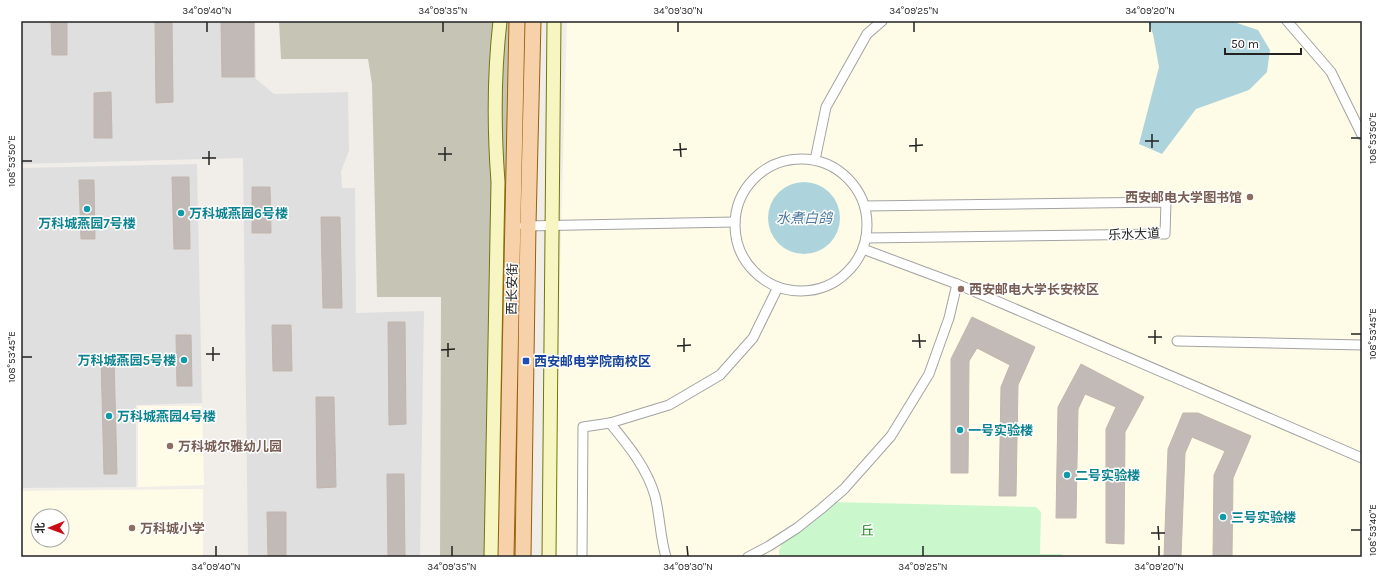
<svg xmlns="http://www.w3.org/2000/svg" width="1383" height="578" font-family="Karla,'Noto Sans SC',sans-serif">
<rect width="100%" height="100%" fill="#f1eee9"/>
<g fill="#e0dfdf">
<polygon points="21,21 255,21 256,79 274,94 348,92 349,151 341,171 342,188 355,188 356,313 424,311 420,557 248,557 243,158 21,164"/>
<polygon points="197,164 202,403 136,405 136,487 21,488 21,168"/>
</g>
<g fill="#fefce6" fill-rule="evenodd">
<polygon points="567,21 1362,21 1362,557 552,557"/>
<polygon points="138,406 202,406 204,485 138,487"/>
<path d="M203,489V557H21V491ZM38,516H62V540H38Z"/>
</g>
<polygon fill="#c6c5b5" points="279,21 512,21 513,460 516,557 440,557 441,297 377,297 372,84 368,59 281,59"/>
<polygon fill="#cbf7cc" points="832,502 1036,507 1041,512 1040,554 1061,554 1064,557 779,557 779,551 784,537"/>
<polygon fill="#8ddbb8" points="95,556 176,557 177,557 89,557"/>
<g fill="#add4dc">
<polygon points="1148,21 1231,21 1258,30 1270,50 1267,72 1249,90 1196,109 1162,154 1139,144 1159,67 1153,34"/>
<circle cx="804" cy="218" r="36"/>
</g>
<g fill="#c2bab6" stroke="#c3b5ac">
<polygon points="51,21 67,21 67,55 52,55"/>
<polygon points="155,21 172,21 173,102 156,103"/>
<polygon points="221,21 254,21 254,77 222,77"/>
<polygon points="111,92 112,138 94,138 94,93"/>
<polygon points="172,177 189,177 190,249 174,249"/>
<polygon points="79,180 94,180 95,239 81,239"/>
<polygon points="252,187 270,187 271,233 252,233"/>
<polygon points="321,217 340,217 342,308 323,308"/>
<polygon points="972,317 1035,347 1018,385 1016,496 999,496 1001,387 1010,365 977,348 969,361 968,473 951,473 951,359"/>
<polygon points="388,322 405,322 406,424 389,425"/>
<polygon points="272,325 291,325 292,371 273,371"/>
<polygon points="176,335 191,335 192,386 177,386"/>
<polygon points="101,357 114,357 117,474 104,474"/>
<polygon points="1081,364 1144,397 1125,432 1124,544 1106,543 1106,429 1116,407 1085,394 1078,409 1076,518 1056,518 1058,407"/>
<polygon points="316,397 334,397 336,487 317,488"/>
<polygon points="1183,413 1198,413 1251,436 1233,478 1232,557 1213,557 1214,475 1225,451 1192,437 1185,453 1181,557 1164,557 1168,449"/>
<polygon points="387,474 404,474 405,557 388,557"/>
<polygon points="267,512 286,512 286,557 268,557"/>
</g>
<g fill="none" stroke-linecap="round" stroke-linejoin="round">
<g stroke="#a3a3a3" stroke-width="11">
<g id="street">
<polyline points="1287,21 1331,72 1362,135"/>
<circle cx="801" cy="225" r="66"/>
<polyline points="815,160 826,107 867,34 882,21"/>
<polyline points="865,206 1166,202 1165,234 866,238"/>
<polyline points="524,226 735,222"/>
<polyline points="863,249 957,284 1362,458"/>
<polyline points="1177,341 1362,345"/>
<path d="M610,423C628,445 647,468 655,496C660,516 660,537 666,557"/>
<polyline points="582,557 583,427 610,423 669,405 720,375 753,338 778,287"/>
<polyline points="748,557 769,546 797,528 821,509 844,489 891,436 929,374 949,318 957,284"/>
</g>
</g>
<g stroke="#71760b" stroke-width="15">
<g id="secondary">
<path d="M491,557L498,182C494,129 494,74 500,21"/>
<polyline points="549,557 554,21"/>
</g>
</g>
<g stroke="#976009" stroke-width="17">
<g id="primary">
<polyline points="506,557 517,21"/>
<polyline points="523,557 528,225 533,21"/>
</g>
</g>
<use href="#street" stroke="#fff" stroke-width="9"/>
<use href="#secondary" stroke="#f7f6c2" stroke-width="13"/>
<use href="#primary" stroke="#f7d1a9" stroke-width="15"/>
</g>
<path fill="none" stroke="#222" stroke-width="1.5" d="M207,22V32M443,22V32M678,22V32M914,22V32M1150,22V32M1152,134V148M916,138V152M1351,138H1361M1145,141H1159M680,143L681,157M909,146L923,145M445,147V161M673,150L687,149M209,151V165M438,154H452M202,158H216M22,161H32M1155,330V344M919,334L920,348M1351,334H1361M1148,337H1162M684,338V352M912,341H926M448,343V357M677,346L691,345M213,347V361M441,350L455,349M206,354H220M22,357H32M1158,526L1159,540M1351,530H1361M1151,533H1165M216,546V556M452,546V556M687,546L688,556M923,546V556M1159,546V556"/>
<g fill="#8d6e63" stroke="#fff" stroke-width="1.5">
<circle cx="1250" cy="197" r="4"/>
<circle cx="961" cy="289" r="4"/>
<circle cx="170" cy="446" r="4"/>
<circle cx="132" cy="528" r="4"/>
</g>
<g fill="#0f9aa8" stroke="#fff" stroke-width="1.5">
<circle cx="87" cy="209" r="4"/>
<circle cx="181" cy="213" r="4"/>
<circle cx="184" cy="360" r="4"/>
<circle cx="109" cy="416" r="4"/>
<circle cx="960" cy="430" r="4"/>
<circle cx="1067" cy="475" r="4"/>
<circle cx="1223" cy="517" r="4"/>
</g>
<rect fill="#1a4fb4" stroke="#fff" stroke-width="1.5" x="522" y="357" width="8" height="8" rx="2"/>
<g text-anchor="middle" dominant-baseline="central" stroke-width="3" stroke-linejoin="round" paint-order="stroke">
<g font-size="13" font-weight="bold" fill="#785e54" stroke="#fff" text-anchor="start">
<text x="1242" y="197" text-anchor="end">西安邮电大学图书馆</text>
<text x="969" y="289">西安邮电大学长安校区</text>
<text x="178" y="446">万科城尔雅幼儿园</text>
<text x="140" y="528">万科城小学</text>
</g>
<g font-size="13" font-weight="bold" fill="#0d838f" stroke="#fff" text-anchor="start">
<text x="189" y="213">万科城燕园6号楼</text>
<text x="87" y="223" text-anchor="middle">万科城燕园7号楼</text>
<text x="176" y="360" text-anchor="end">万科城燕园5号楼</text>
<text x="117" y="416">万科城燕园4号楼</text>
<text x="968" y="430">一号实验楼</text>
<text x="1075" y="475">二号实验楼</text>
<text x="1231" y="517">三号实验楼</text>
</g>
<g font-size="13" fill="#222" stroke="#fff">
<text transform="translate(1134 234) rotate(-2)">乐水大道</text>
<text transform="translate(512 289) rotate(-89)">西长安街</text>
</g>
<g font-size="13" font-weight="bold" fill="#164399" stroke="#fff" text-anchor="start">
<text x="534" y="361">西安邮电学院南校区</text>
</g>
<g font-size="13" fill="#127d15" stroke="#fff">
<text x="867" y="530">丘</text>
</g>
<g font-size="14" font-style="italic" fill="#4c799d" stroke="#fff">
<text x="804" y="218">水煮白鸽</text>
</g>
</g>
<rect width="1383" height="578" fill="none" stroke="#ffffff" stroke-width="44"/>
<g transform="translate(50 528) rotate(269)"><circle r="19" fill="#ffffff" stroke="#a7a7a7"/>
<path d="M0-3L7 15L0 10L-7 15Z" fill="#c80b16"/>
<text y="-6" font-size="11" font-weight="bold" text-anchor="middle" fill="#222222">北</text>
</g>
<path d="M1225 48v6h76v-6" fill="none" stroke="#222222" stroke-width="2"/>
<text x="1231" y="48" font-size="12" fill="#222222" stroke="#ffffff" stroke-width="3" paint-order="stroke">50 m</text>
<rect x="22" y="22" width="1339" height="534" fill="none" stroke="#222" stroke-width="1.5"/>
<g font-size="10" text-anchor="middle" fill="#222">
<text x="207" y="14">34°09'40"N</text>
<text x="443" y="14">34°09'35"N</text>
<text x="678" y="14">34°09'30"N</text>
<text x="914" y="14">34°09'25"N</text>
<text x="1150" y="14">34°09'20"N</text>
<text transform="translate(1372 138) rotate(-90)" y="4">108°53'50"E</text>
<text transform="translate(11 161) rotate(-90)" y="4">108°53'50"E</text>
<text transform="translate(1372 334) rotate(-90)" y="4">108°53'45"E</text>
<text transform="translate(11 357) rotate(-90)" y="4">108°53'45"E</text>
<text transform="translate(1372 530) rotate(-90)" y="4">108°53'40"E</text>
<text x="216" y="570">34°09'40"N</text>
<text x="452" y="570">34°09'35"N</text>
<text x="688" y="570">34°09'30"N</text>
<text x="923" y="570">34°09'25"N</text>
<text x="1159" y="570">34°09'20"N</text>
</g>
</svg>
